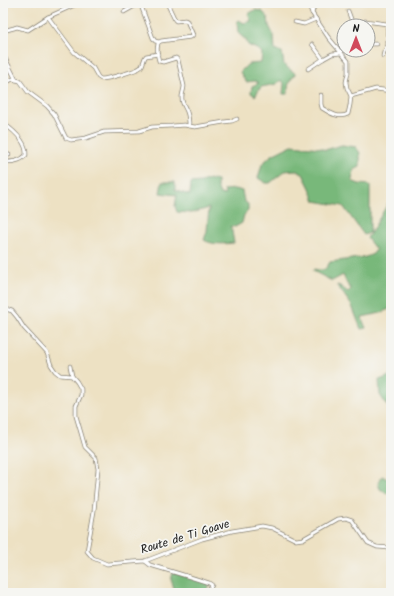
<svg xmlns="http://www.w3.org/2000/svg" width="394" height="596" font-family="Kalam,sans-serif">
<rect width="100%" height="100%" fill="#f6f6f2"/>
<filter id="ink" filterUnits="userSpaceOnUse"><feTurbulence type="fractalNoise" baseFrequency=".025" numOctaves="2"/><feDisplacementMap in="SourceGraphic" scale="8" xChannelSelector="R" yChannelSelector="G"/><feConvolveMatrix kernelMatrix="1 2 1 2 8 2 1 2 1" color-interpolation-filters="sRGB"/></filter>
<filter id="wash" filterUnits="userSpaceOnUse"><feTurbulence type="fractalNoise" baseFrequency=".012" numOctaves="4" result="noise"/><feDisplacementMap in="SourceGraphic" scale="16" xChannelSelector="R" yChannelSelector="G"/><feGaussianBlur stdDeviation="0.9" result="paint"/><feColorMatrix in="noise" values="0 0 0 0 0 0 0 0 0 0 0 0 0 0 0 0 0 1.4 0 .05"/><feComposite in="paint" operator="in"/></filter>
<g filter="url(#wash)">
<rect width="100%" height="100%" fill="#ede1c3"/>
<g fill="#78b87a" stroke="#4a6a4b">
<path d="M255,10L262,11L268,18L269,26L274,36L275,50L282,52L284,65L296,74C288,82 288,84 288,94H283L284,83L281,80L276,84L261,87L255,96L251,93L252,86L259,83L255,81L246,82L240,72L248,64L261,63L262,53L259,50L248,45L246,40L238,33L237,22L239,20L244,23L251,21L248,14Z"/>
<polygon points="292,145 321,148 325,150 342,145 356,147 360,153 360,167 354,170 352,181 359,184 370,185 370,233 364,235 343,206 315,201 310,188 303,174 295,170 285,171 270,183 266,183 258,178 262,164 272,155"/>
<path d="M209,179L217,181V187L220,194L225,195L224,190L236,189L242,191L244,201L248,204V211L244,215L242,223L235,227L231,226L234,243C225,244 212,245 204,240L207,231L209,208L192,213L177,212L175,206L177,195L160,193L162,182H175V190L183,193L190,195L191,183L201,182Z"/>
<path d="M391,198V308L381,313L362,317L363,321L366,328L361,329L352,306L337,285L340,286L348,292L351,289L347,284L343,275L332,281L313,271L314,269C323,271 325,271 330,262L366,257L373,254L376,250L367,238L372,231Z"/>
<polygon points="391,375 391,407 388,407 380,395 379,380 385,378"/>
<polygon points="382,476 391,481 391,496 380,489 378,483"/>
<polygon points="173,573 192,578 210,585 206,593 176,593 171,580"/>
</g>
</g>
<g filter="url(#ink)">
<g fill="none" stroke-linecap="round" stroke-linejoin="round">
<g stroke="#847e70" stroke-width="4.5">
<g id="street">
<polyline points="140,3 153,38 155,41 159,42"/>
<path d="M167,3L175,20L176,21L185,20L187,21L193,35L191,37L161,41L158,43C157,48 157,55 159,61L163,62L176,58L178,60L184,86C184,91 181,95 182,99C182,104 186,108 187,112C189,117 189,121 189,126"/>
<path d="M308,3L312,13L328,37L348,61V73L346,82L347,88L351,96L350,105L348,114C339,119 330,113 322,108L321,104V95"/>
<polyline points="348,11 351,19 352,26"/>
<polyline points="124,12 140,3"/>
<polyline points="312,13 315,3"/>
<path d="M48,17L74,52L93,68L98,77L101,79C107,79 137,71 141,67C144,64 143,59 146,56L158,54"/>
<polyline points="365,21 387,24 391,23"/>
<polyline points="295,22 304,24 316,19"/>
<polyline points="3,31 14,28 17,27 28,30 48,17 79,3"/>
<polyline points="312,44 323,59 332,54 341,53 344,46"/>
<polyline points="368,44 377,44"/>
<polyline points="3,54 16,80"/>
<polyline points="383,56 384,52 388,45 387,24"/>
<polyline points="308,69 323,59"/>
<polyline points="3,84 13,79 20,81 28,92 47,106 54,114 66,138 71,140 86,138 104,132 139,131 152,127 172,126 184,125 195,127 224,122 232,121 237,119"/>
<polyline points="351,96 376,89 391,91"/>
<path d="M3,123C13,130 27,142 26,155C20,162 11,162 3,162"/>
<polyline points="3,153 9,155"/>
<polyline points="3,308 12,311 17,317 24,328 47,353 51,365 55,371 60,375 72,376 77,382 81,389 81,395 76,406 76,416 81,433 85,447 96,458 98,469 94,511 87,551 93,558 107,564 145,561 202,539 232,531 262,526 272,528 296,540 303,539 338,519 346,518 352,520 368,543 377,547 391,548"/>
<polyline points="70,366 72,376"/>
<polyline points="145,561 150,565 190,577 209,583 212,585 207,593"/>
</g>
</g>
<use href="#street" stroke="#fff" stroke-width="3"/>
</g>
</g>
<g text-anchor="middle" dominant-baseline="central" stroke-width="3.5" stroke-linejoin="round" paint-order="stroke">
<g font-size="12" fill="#1c1c1c" stroke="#f6f6f2">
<text transform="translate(185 537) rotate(-17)">Route de Ti Goave</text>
</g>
</g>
<rect width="394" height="596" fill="none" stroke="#f6f6f2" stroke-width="16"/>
<g transform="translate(356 38)"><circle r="19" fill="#f6f6f2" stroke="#9f9f9c"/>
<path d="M0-3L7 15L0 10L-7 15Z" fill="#d1495b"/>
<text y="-6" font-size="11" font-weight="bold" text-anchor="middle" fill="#1c1c1c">N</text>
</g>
</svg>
